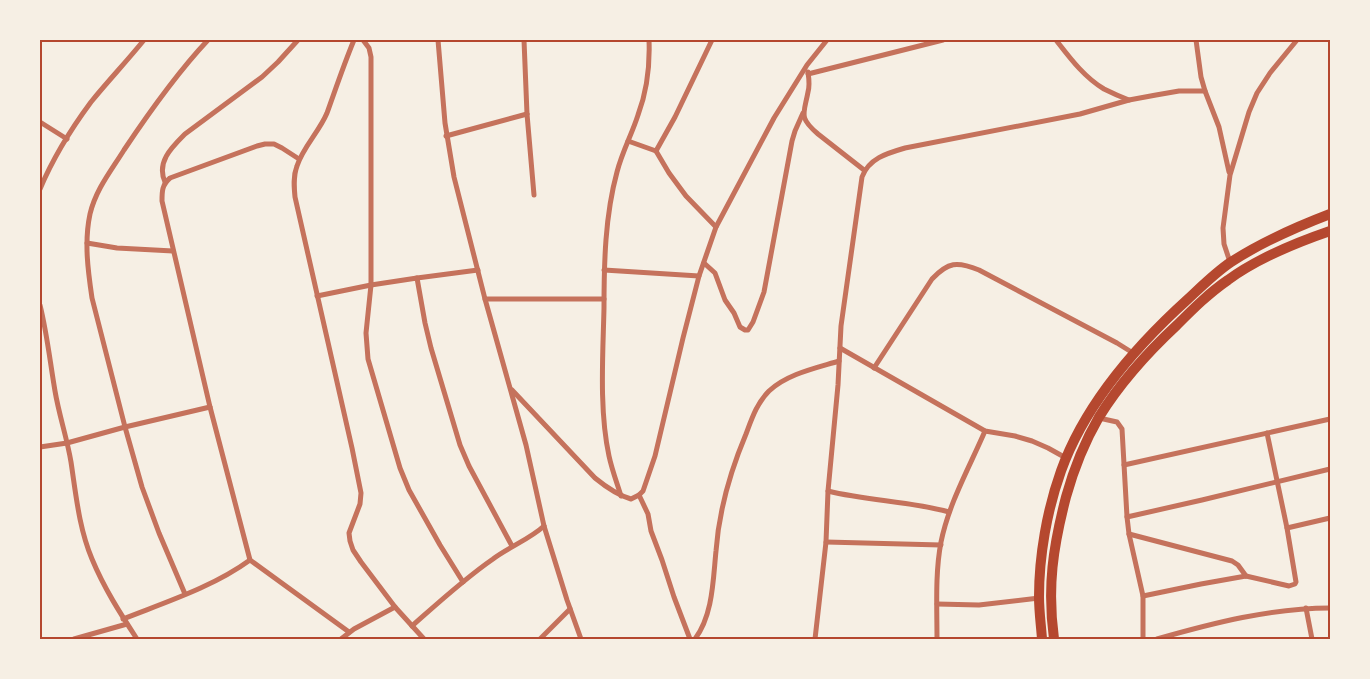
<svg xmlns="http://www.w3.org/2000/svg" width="1370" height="679" font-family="Rubik,sans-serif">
<rect width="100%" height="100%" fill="#f6efe4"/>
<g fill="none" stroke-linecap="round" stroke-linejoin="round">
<g stroke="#c5725c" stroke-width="5">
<path d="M354,40C344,64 336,88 327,113C319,132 303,147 297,166C293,176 294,187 295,197L352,448L361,493L360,504L349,533L350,541L353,550L361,562L395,607L424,639"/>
<polyline points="363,40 369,48 371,57 371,285 366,333 368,359 400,468 409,490 440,545 463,582"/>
<polyline points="438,40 445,123 454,177 485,299 526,445 544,526 567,600 581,639"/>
<polyline points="524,40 527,114 534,195"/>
<path d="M1056,40C1070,58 1084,77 1104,89C1112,93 1121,97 1129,100"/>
<polyline points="1196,40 1201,77 1205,91 1219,127 1229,172"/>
<path d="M808,72C809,79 810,85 808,92C804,114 798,117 818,134L864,170"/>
<polyline points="808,74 943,40"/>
<polyline points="40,122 67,139"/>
<polyline points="446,136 527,114"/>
<polyline points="628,141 656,151 669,173 686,196 716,227"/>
<polyline points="656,151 675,117 712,40"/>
<path d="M299,159L282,148L274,144H265L257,146L170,178C162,185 162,191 162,201L210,407L250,560L349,632"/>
<path d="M165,182C156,162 172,147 185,134L262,77L278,62L298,40"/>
<path d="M40,189C53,158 71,129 91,102C108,81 127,61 144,40"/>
<polyline points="87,243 117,248 173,251"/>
<polyline points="1230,262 1224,244 1223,228 1230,175 1249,112 1257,93 1270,73 1297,40"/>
<polyline points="704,263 715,273 725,300 734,313 740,327 745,330 748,330 753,322 764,292 792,141 795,131 803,113"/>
<polyline points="604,270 699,276"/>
<polyline points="417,278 478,270"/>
<polyline points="317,296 371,285 417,278 425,323 431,348 460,445 469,466 512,546"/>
<polyline points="485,299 604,299"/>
<path d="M40,305C47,333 50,362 55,391C59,415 67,438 71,462C76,495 79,528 92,559C104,588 120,613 137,639"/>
<polyline points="840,348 985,431 1015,436 1032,441 1048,448 1066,458"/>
<path d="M874,368L932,279C948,262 957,261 979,270L1117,343L1133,353"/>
<path d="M512,390L595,478C606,487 617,495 631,499L639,495"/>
<polyline points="1099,418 1117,422 1122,429 1127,517 1202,500 1330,469"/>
<polyline points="40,447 67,443 125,427 210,407"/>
<polyline points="1124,465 1330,419"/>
<path d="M828,491C868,501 909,501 949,512"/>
<path d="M621,496C617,483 612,470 609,456C599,410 603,354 604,308C604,263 605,216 617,172C622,152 632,134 638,115C647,91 650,65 649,40"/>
<polyline points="1127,517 1129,534 1143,596 1143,639"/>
<polyline points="1287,528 1330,518"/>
<polyline points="1129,534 1232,561 1238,565 1246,576"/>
<polyline points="826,542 941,545"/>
<path d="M185,594L159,533L142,487L125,427L92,298C88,271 84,242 90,214C96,189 111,171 124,150C150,111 176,74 208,40"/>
<polyline points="1143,596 1201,584 1246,576 1289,586 1295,584 1296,582 1287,528 1267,433"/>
<polyline points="937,604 979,605 1039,598"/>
<polyline points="1306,608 1312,639"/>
<path d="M123,619C166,602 213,587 250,560"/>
<path d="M412,626C438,603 464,579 493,559C509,547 530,539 544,526"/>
<polyline points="74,639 127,624"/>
<polyline points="341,639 354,629 395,607"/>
<polyline points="540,639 570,609"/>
<polyline points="690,639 674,597 662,560 651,531 648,514 639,495 643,491 655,456 683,338 699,276 716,227 774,118 807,65 827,40"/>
<path d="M695,639C713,615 713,580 716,551C719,510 730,472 746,434C752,418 757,403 769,391C787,374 816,368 839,361"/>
<path d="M815,639L826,542L828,491L838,385L841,326L862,177C869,158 888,153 905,148L1080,114L1129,100L1156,95L1179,91H1205"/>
<path d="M937,639C937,608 935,573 941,542C949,503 969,468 985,431"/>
<path d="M1157,639C1213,623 1271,608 1330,608"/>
</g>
<g stroke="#b5482f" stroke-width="10">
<path d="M1042,639C1041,625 1039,611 1039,597C1039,556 1047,510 1061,471C1085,404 1136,346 1188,299C1202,286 1216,272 1231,262C1262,242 1296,227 1330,214"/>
<path d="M1054,639C1047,587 1053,547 1066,497C1074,468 1084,443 1099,417C1120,383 1148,352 1177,325C1193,309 1209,293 1228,280C1258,258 1295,243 1330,231"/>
</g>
</g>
<rect width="1370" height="679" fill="none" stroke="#f6efe4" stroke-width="82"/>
<rect x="41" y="41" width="1288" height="597" fill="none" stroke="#b5482f" stroke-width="2"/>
</svg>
